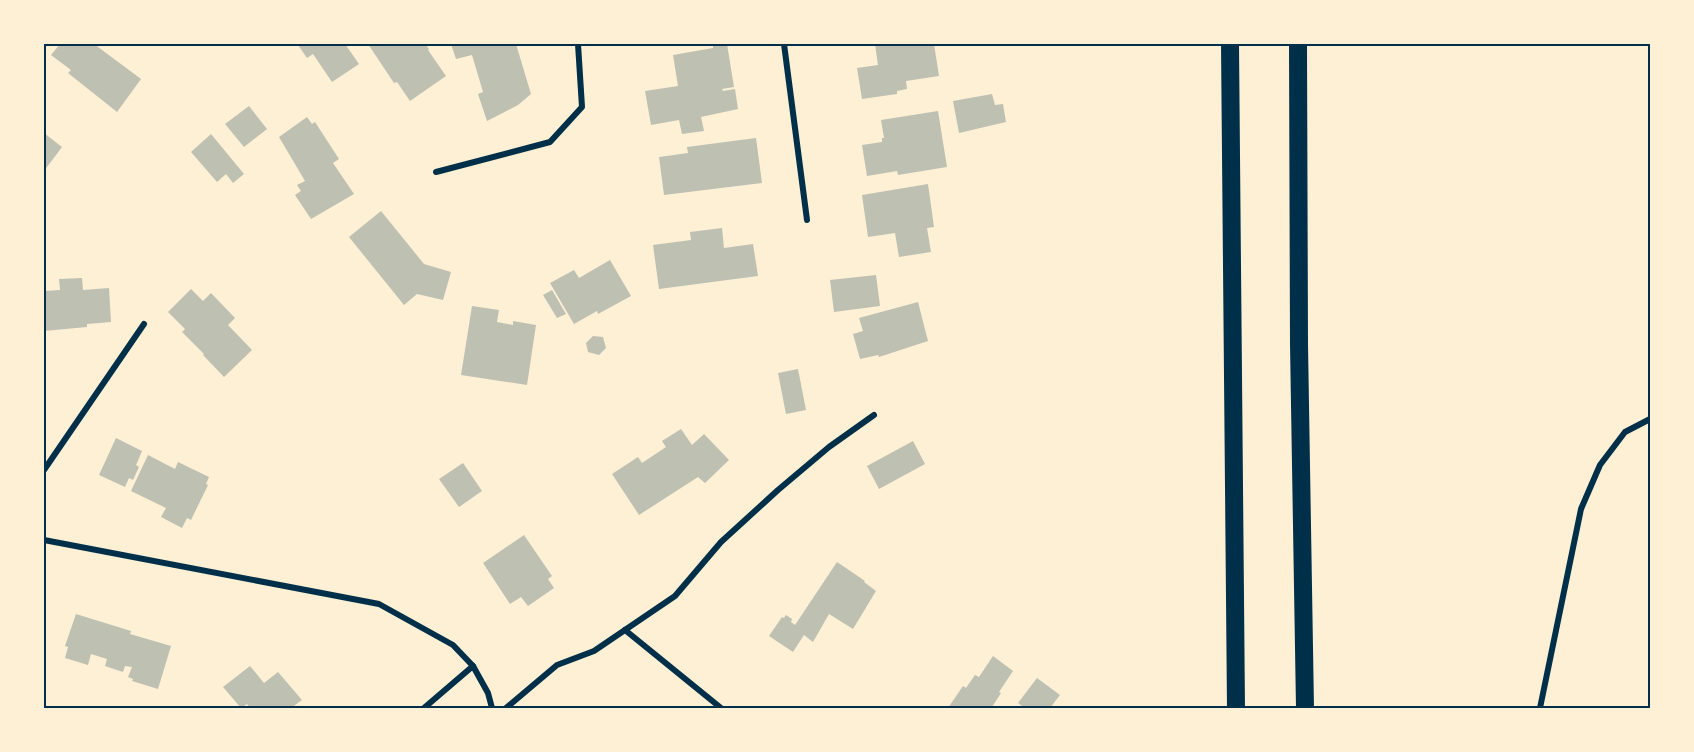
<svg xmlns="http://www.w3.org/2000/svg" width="1694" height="752" font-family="'Source Sans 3',sans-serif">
<rect width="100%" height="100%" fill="#fdf0d5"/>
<g fill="#bec0b2">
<polygon points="60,44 94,44 141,79 117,112 68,73 71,70 51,55"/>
<polygon points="300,44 345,44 359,64 332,82 313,54 307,58 298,45"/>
<polygon points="368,44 425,44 429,49 428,50 446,76 410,101 397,82 394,83"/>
<polygon points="451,44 516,44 531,94 518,105 487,121 478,94 483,92 472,55 456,59"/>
<polygon points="713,44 727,44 734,87 722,89 723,91 735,89 738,109 701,117 704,131 682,134 679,120 651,125 645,91 678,86 673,55 713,48"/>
<polygon points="875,44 934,44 939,76 906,81 907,89 897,91 897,94 862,99 857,68 878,65"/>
<polygon points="992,94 995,105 1003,104 1006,122 959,133 953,101"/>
<polygon points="249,106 267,129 244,147 225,124"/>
<polygon points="938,111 947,167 898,175 897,171 867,176 862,145 882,142 882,138 884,138 881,120"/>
<polygon points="307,117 312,124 315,122 339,159 333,163 354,194 311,219 295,195 301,191 297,185 305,181 279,137"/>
<polygon points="44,133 62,147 44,171"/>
<polygon points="211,134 244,174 233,183 226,174 217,182 191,152"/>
<polygon points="756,138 762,183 664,195 659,157 688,153 687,147"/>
<polygon points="928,184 934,227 927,228 931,252 899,257 895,233 868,237 862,195"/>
<polygon points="381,211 424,264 451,272 443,300 417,294 404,305 349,237"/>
<polygon points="722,228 724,248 753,244 758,276 659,289 653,245 691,240 690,232"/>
<polygon points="610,260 631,296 598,314 597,311 574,324 550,283 574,270 579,278"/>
<polygon points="876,275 880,306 834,312 830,280"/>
<polygon points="82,278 83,290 109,288 111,322 87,324 87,327 44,331 44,291 60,290 59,279"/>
<polygon points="191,289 203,301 211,293 235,318 228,325 252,350 224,377 203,355 204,354 182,332 185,329 168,312"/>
<polygon points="552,290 566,314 557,318 543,295"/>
<polygon points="918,302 928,341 879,357 878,355 860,359 853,334 863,331 859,318"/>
<polygon points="472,306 499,310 497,322 513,325 513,321 536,325 527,385 461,375"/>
<polygon points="593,336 603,337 606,348 599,355 588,352 586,343"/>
<polygon points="798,369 806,410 786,414 778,373"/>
<polygon points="681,429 692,445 704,434 729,460 705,483 698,477 639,515 612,474 638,457 642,463 666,447 662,441"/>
<polygon points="116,438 142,451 136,465 139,467 133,480 129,478 125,487 99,475"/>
<polygon points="913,441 925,464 879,489 867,466"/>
<polygon points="148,455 175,469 178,462 209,477 206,484 208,485 191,520 187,518 182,528 161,517 166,508 131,491"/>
<polygon points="463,463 482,491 459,507 439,479"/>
<polygon points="524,535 552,576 548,579 554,588 528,606 521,597 510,604 483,563"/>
<polygon points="837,562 865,581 864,582 876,591 853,629 829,614 813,642 804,635 793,652 769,636 782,617 784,618 786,615 792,619 791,622 795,625"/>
<polygon points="76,614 131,631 130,634 171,646 158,689 132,681 133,679 128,677 132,667 125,666 123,672 105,666 107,659 91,654 88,665 65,658 68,647 65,646"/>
<polygon points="993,656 1013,671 999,692 1001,693 992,707 994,708 948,708 963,686 966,688 975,675 979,677"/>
<polygon points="250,666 264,683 278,672 302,700 291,708 250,708 247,704 241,708 223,687"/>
<polygon points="1037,678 1060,695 1050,708 1025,708 1018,703"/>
</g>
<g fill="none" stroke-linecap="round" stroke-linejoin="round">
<g stroke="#003049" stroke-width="6">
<polyline points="784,44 807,220"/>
<polyline points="436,172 550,142 582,107 578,44"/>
<polyline points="44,470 144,324"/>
<polyline points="44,540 379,604 453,645 473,666 488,693 492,708"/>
<polyline points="625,630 721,708"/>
<polyline points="424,708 473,666"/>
<polyline points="506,708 557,665 594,651 675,596 721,542 778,490 829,447 874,415"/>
<polyline points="1540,708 1581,509 1600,465 1625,432 1650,419"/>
</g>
<g stroke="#003049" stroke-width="18">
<polyline points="1230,44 1236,708"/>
<polyline points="1298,44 1299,344 1305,708"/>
</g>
</g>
<rect width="1694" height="752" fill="none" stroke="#fdf0d5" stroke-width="90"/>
<rect x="45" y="45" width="1604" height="662" fill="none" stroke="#003049" stroke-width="2"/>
</svg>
